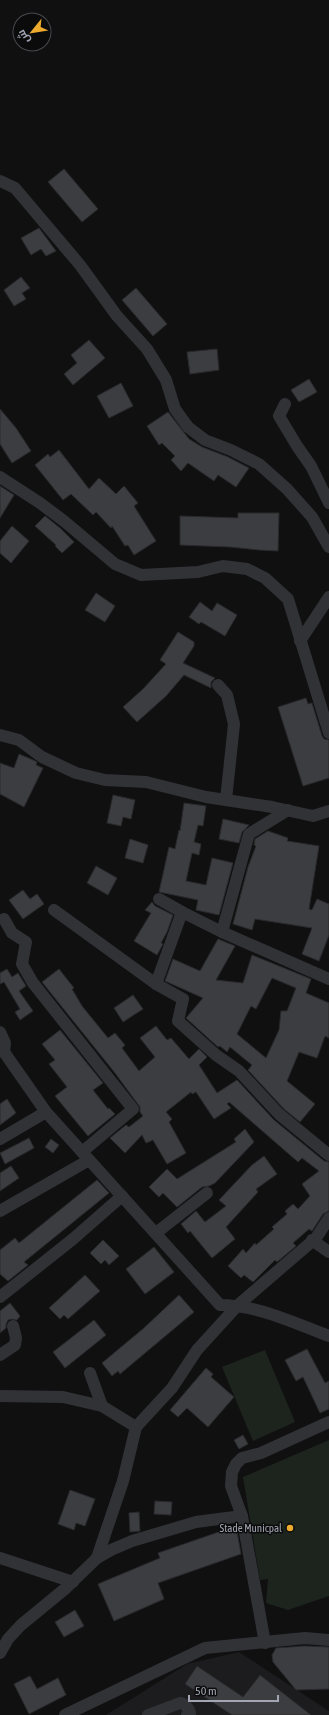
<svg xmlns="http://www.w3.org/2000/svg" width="329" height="1715" font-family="'Asap Condensed',Cairo,sans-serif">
<rect width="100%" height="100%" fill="#101011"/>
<polygon fill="#1c1c1e" points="239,1652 329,1711 329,1715 106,1715 187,1664"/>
<g fill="#1c241d">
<polygon points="265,1350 295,1422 253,1441 222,1367"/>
<polygon points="329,1440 329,1596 288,1610 266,1603 268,1579 260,1580 243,1477"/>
</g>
<g fill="#3c3d41" stroke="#2a2a2d" fill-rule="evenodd">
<polygon points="64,169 98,209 82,222 48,182"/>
<polygon points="39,228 56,251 46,256 41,249 31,255 21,238"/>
<polygon points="21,277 30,288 22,293 26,299 14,306 4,290"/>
<polygon points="136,288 167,324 153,336 122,300"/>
<polygon points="89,340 105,358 73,385 64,374 77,363 71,355"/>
<polygon points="217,349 219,370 190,374 187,352"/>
<polygon points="309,379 317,392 299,402 291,390"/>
<polygon points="121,383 133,406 109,418 97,396"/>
<polygon points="0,409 16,428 31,451 12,463 0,444"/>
<polygon points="168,412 189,439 202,447 228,457 249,468 236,487 218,475 214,481 188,463 181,471 171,460 175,456 162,443 159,445 147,426"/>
<polygon points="59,450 89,489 99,478 116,494 124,486 138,503 134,506 156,541 134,555 128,545 125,546 112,526 111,528 96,512 93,515 71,494 63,500 35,465 48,454 50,457"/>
<polygon points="0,486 14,495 0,518"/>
<polygon points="238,513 279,513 278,551 259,550 230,547 180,545 180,516 238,518"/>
<polygon points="45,516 60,528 74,542 62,553 55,546 56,545 35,526"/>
<polygon points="12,526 29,541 11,563 0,553 0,541"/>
<polygon points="96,593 115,606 105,622 85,610"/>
<polygon points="200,602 212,611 217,603 237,615 225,636 201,622 199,624 189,617"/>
<polygon points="178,632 194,642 194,646 183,663 215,678 211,682 211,688 184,675 166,696 137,722 123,707 143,689 166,664 160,660"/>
<polygon points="306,698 308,704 312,703 322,736 324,739 329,740 329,778 303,786 278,707"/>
<polygon points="19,754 33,760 37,762 36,765 43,768 24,807 0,794 0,763 14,768"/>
<polygon points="113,795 135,800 131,819 123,817 121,826 107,823"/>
<polygon points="184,803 206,806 203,826 198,825 194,842 201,844 199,855 192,853 186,881 206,885 212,858 233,863 219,915 196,910 198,900 159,892 169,847 175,849 179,830 180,831"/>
<polygon points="223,819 249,825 242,832 239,843 219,839"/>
<polygon points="268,831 288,838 287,841 319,846 309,909 312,910 317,899 329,904 329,935 319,961 302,954 312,928 255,919 252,930 233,924 248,867 256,846 254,845 255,839"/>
<polygon points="130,839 148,845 143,863 125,858"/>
<polygon points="96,866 117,878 108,895 87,883"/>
<polygon points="23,890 30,899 37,894 44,904 23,919 9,900"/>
<polygon points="152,902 155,906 173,915 167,932 161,943 163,944 157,955 134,941 151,913 145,910"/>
<path d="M218,939L235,946L216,980L243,983L252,955L311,979L306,993L329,1003V1038L325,1036L317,1058L299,1052L287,1081L315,1104L300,1122L284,1109L248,1070L252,1065L230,1047L227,1052L220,1046L218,1047L186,1018L203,998L165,981L173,959L200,971ZM272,978L296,988L287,1011H281L279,1030L266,1058L237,1034L251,1006L256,1009Z"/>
<polygon points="7,969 12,977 18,973 26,986 19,991 33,1011 20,1020 15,1012 20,1009 4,982 0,984 0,973"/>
<polygon points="59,969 74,988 72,989 82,1006 108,1038 115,1033 125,1045 122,1048 139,1071 155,1057 140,1038 156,1026 167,1040 171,1038 189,1059 199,1049 207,1057 199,1065 217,1093 237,1080 274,1120 324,1161 329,1162 329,1211 323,1214 312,1231 309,1229 293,1243 296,1246 277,1262 275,1260 253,1282 244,1275 241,1278 228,1266 243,1249 246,1253 255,1243 256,1245 274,1229 272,1227 287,1214 285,1211 293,1204 298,1209 310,1196 302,1184 319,1171 302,1158 298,1162 229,1102 227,1104 231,1108 214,1119 196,1092 192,1094 191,1092 166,1112 172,1119 169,1122 186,1153 167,1164 153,1140 146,1143 142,1135 125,1153 110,1138 126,1125 129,1127 143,1116 140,1112 140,1107 115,1073 42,982"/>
<polygon points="133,995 143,1009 123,1022 114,1008"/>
<polygon points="60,1030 103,1083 93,1090 108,1109 109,1108 115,1114 88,1136 55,1096 67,1087 49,1064 55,1060 42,1044"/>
<polygon points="7,1099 16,1113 0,1125 0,1104"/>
<polygon points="245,1129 254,1142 215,1183 209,1186 202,1187 177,1207 163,1193 159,1197 149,1187 167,1169 177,1179 236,1142 234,1139"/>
<polygon points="29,1138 34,1148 5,1164 0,1153"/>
<polygon points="51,1139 59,1145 53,1153 45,1147"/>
<polygon points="264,1156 277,1174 256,1189 258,1192 226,1227 235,1239 212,1258 190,1231 188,1233 181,1224 196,1211 205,1222 226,1206 219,1200 252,1165"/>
<polygon points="11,1166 19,1178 0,1191 0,1173"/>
<polygon points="97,1180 109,1193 24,1262 28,1265 8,1281 0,1274 0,1250 15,1238 19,1243"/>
<polygon points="103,1240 119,1256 109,1265 105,1260 101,1264 90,1253"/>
<polygon points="154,1247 174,1272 145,1294 126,1269"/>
<polygon points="85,1275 100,1291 68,1319 64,1315 60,1319 49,1308"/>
<polygon points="179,1295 194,1312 120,1374 118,1371 112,1376 102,1363 144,1328"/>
<polygon points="10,1303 20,1316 17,1320 12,1319 8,1320 6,1324 6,1328 0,1333 0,1311"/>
<polygon points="94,1320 106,1335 65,1368 53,1352"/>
<polygon points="307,1349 325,1383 329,1381 329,1409 320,1413 303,1377 296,1381 285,1360"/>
<polygon points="206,1368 213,1374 211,1377 234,1397 208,1427 187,1408 178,1417 170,1410"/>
<polygon points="243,1435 248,1444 239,1449 234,1440"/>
<polygon points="70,1490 95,1499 85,1526 76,1523 74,1530 58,1524"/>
<polygon points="155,1501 172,1502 171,1515 154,1514"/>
<polygon points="139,1512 140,1531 130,1532 129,1513"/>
<polygon points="236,1526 241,1554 158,1583 164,1599 114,1621 98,1584 160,1558 158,1553"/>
<polygon points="75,1610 84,1626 64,1637 55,1622"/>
<polygon points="305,1646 329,1647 329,1689 296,1690 273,1662 272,1655 276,1648"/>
<polygon points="197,1666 243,1697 260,1675 311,1715 232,1715 185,1684"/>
<polygon points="30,1676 37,1689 58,1678 66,1695 29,1714 14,1684"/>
</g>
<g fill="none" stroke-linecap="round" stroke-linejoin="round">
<g stroke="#313236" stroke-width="12">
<polyline points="0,181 15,188 80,265 117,316 147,349 166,380 175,409 188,427 205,440 231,450 259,464 287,489 312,517 329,547"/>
<polyline points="285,404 279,416 297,446 311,466 329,503"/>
<polyline points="0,477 40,503 64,521 115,564 141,575 198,572 223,566 247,569 265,578 288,599 329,733"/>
<polyline points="300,641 329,597"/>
<polyline points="218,685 227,695 234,724 226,800"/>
<polyline points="0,735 19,740 42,757 76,773 105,780 146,782 206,797 272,807 313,816 329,811"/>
<polyline points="54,910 156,984 183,999 178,1021 216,1055 239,1071 279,1114 329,1155"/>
<polyline points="182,912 222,932 329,979"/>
<polyline points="4,919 12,933 26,942 22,964 33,983 133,1109 82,1152"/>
<polyline points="222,932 249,834 288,810"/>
<polyline points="156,984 182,912 159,899"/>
<path d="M0,1032L5,1043L4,1052L46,1112L220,1305C258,1305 294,1323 329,1336"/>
<polyline points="0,1139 46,1112"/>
<polyline points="0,1211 89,1160"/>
<polyline points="156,1233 207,1193"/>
<polyline points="312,1240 329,1252"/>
<polyline points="0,1297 73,1239 122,1196"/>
<polyline points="0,1355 15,1345 16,1338 13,1326"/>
<polyline points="90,1373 102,1406"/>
<polyline points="0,1396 63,1397 102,1406 136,1427"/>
<polyline points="242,1516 265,1643"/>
<polyline points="0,1558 73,1582"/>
<polyline points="97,1558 123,1481 136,1427 172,1388 197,1350 238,1305 316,1238 329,1218"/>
<polyline points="0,1653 8,1639 21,1625 66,1588 97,1558 111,1550 132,1541 196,1522 242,1516 231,1486 232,1472 236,1464 242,1458 261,1453 329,1422"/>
<polyline points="65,1715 205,1648 305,1638 329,1640"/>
<path d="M148,1715L180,1703C184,1703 189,1708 190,1713L187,1715"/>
</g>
</g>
<circle fill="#ecab2d" stroke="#0b0b0c" stroke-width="1.5" cx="290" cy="1528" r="4"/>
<g text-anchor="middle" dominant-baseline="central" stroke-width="3" stroke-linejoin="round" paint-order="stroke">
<g font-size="11" fill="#a1a6b2" stroke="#0b0b0c" text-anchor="end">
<text x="282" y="1528">Stade Municpal</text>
</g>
</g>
<g transform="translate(32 32) rotate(240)"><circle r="19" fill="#0b0b0c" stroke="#47494e"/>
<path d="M0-3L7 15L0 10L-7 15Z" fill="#ecab2d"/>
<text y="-6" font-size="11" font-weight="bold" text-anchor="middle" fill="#a1a6b2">ش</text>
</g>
<path d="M189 1695v6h89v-6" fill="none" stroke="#a1a6b2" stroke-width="2"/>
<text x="195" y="1695" font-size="12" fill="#a1a6b2" stroke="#0b0b0c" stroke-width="3" paint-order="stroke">50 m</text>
</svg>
